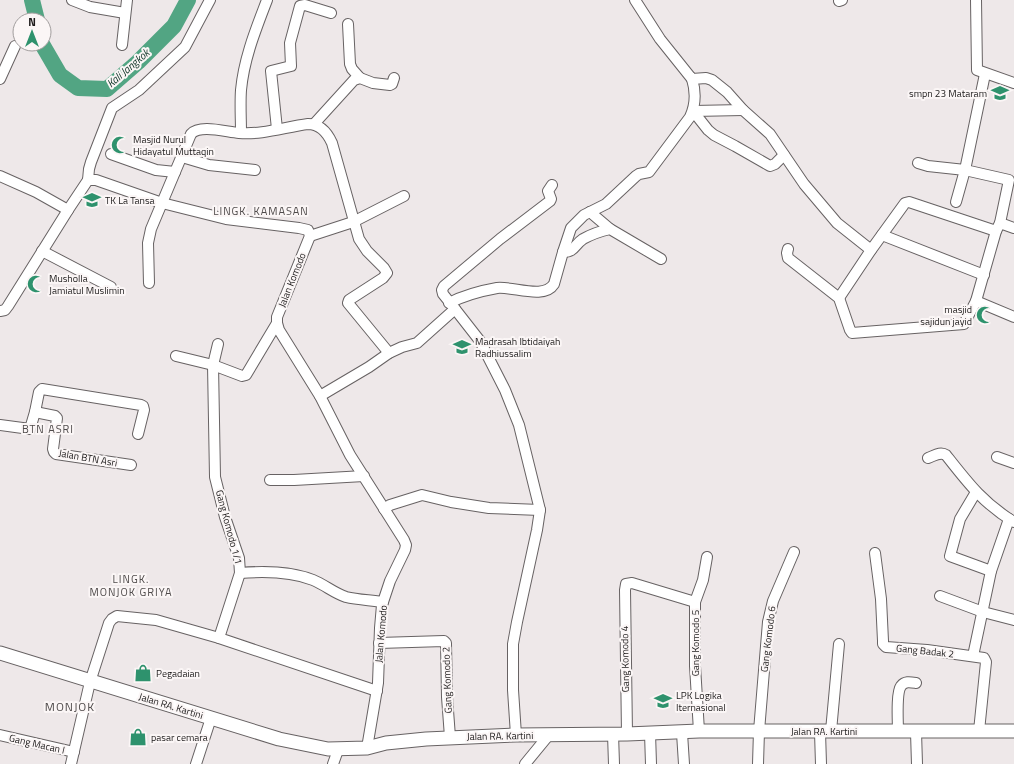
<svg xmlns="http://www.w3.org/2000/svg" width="1014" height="764" font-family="'Titillium Web',sans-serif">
<rect width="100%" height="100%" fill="#eee8e9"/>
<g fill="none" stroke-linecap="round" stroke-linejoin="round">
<g stroke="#52a583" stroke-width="16">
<polyline points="32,0 37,20"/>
<polyline points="42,44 60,75 78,88 107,89 138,62 174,26 188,0"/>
</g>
<g stroke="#676263" stroke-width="12">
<g id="minor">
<polyline points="72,0 90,7 125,13"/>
<polyline points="635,0 660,39 692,79 706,78 712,80 727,92 743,110 770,134 804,184 837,223 871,250"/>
<polyline points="976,0 977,70 1014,83"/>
<polyline points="839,1 842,0"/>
<polyline points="348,24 350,64 352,69 360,78"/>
<polyline points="122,45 127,0"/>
<polyline points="0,79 15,46"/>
<polyline points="693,111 708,130 714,135 735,146 770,166 775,164 784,155"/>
<polyline points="693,111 743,110"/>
<polyline points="314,124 354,80 360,78 373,83 390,85 392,84 394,78"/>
<polyline points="277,129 271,71 291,66 290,43 300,6 305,5 331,13"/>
<path d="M241,133C241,119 240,104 241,90C244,58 256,29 267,0"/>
<polyline points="111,154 156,170 175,172"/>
<polyline points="182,157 209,165 255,170"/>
<polyline points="918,163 928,166 965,170 956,202"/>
<polyline points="0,176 36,192 68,210"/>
<polyline points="88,180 89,169 91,162 112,108 139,90 185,47 210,0"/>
<polyline points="590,212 610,229"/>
<polyline points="1000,223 1014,228"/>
<polyline points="882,235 984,275"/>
<polyline points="310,236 353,222 404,196"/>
<polyline points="788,249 787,253 788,258 839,298 850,330 852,333 964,324 976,301 996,231 1000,223 1009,180 965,170 985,74"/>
<polyline points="42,251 111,287"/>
<path d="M563,252C575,252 574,245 583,239C592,234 601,231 610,229L661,259"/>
<path d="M149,283L148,243L151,229L191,134C200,124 226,132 239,133C262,135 285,127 308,124C320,124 327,132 332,143L359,239L367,251L384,268L387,273L383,278L349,300L348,303L389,353"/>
<polyline points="839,298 871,250 905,203 909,202 996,231"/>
<polyline points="976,301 1014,317"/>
<path d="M449,303C465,295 480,291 497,288C513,286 544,300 554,284L563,252L571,228L584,215L606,204L636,176L639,174L649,172L690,117C696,104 696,92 692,79"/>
<polyline points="455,309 480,341 505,390 519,425 540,510 537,530 517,622 513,644 513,690 516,735"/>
<polyline points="0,311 5,310 8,306 68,210 88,180 96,180 162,203 226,219 299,228 308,230 310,236 277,317 277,323 279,330 320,396 350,455 404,540 406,545 405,550 390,581 382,605 380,628 378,683 367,748"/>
<polyline points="218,344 213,365 215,477 225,517 239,558 240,573 219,638 377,691"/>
<polyline points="176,356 213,365 242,376 246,375 277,323"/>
<polyline points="320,396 369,367 389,353 402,347 417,343 455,309 443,294 442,290 444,286 500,239 550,201 551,199 548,191 552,185"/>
<polyline points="35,412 55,416 57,418 53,449 54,452 56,454 131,465"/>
<polyline points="0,425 30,429 35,412 39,392 42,389 141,405 143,406 144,410 138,434"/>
<polyline points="997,457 1014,463"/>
<path d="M928,458C934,456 940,451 946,455C968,483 983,503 1014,522"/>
<polyline points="270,480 294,480 364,476"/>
<polyline points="976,492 960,519 950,556 991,571"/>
<polyline points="384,509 390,505 422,495 451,502 489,508 540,510"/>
<polyline points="875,553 881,599 883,641 883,644 886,647 927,650 984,658 986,662 979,731"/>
<path d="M240,573C265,571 290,571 313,580C325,585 334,593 346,597C358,600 371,600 383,602"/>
<polyline points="940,596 983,612 1014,620"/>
<polyline points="379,643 444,641 446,643 447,697 450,737"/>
<polyline points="973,656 991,571 1009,519"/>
<polyline points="699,731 695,666 695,602 703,580 707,557"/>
<polyline points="831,731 839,644"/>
<polyline points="820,732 821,764"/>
<path d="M898,732C898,722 896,693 901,686C905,681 910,682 916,683"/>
<polyline points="916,732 917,764"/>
<polyline points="650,733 651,764"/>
<polyline points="682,733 684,764"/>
<polyline points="613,734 614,764"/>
<polyline points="627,734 625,590 626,584 632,583 695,602"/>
<polyline points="0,735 74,752"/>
<polyline points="71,764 90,682 109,623 112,619 117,616 156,620 219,638"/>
<polyline points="196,764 211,718"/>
<polyline points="333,764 338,750"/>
<polyline points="525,764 548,736"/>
<polyline points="758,764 759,731 768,622 773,601 794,552"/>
</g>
</g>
<g stroke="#676263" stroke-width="15">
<polyline id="tertiary" points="0,653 279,739 328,749 367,748 386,743 426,739 516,735 627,734 699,731 1014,731"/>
</g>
<use href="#minor" stroke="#fff" stroke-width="10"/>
<use href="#tertiary" stroke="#fff" stroke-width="13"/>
</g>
<defs>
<g id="school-bare" transform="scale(1.38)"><path d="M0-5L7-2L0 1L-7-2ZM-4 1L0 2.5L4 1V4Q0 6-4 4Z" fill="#2e926d" stroke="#fbf6f6" stroke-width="2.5" paint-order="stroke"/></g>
<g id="mosque-bare" transform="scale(1.38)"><path d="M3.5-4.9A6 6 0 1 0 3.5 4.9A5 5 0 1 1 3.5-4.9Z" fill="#2e926d" stroke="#fbf6f6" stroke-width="2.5" paint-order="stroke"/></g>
<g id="shop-bare" transform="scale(1.38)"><path d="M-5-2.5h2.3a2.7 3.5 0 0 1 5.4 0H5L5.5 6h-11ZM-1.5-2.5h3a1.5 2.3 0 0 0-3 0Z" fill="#2e926d" stroke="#fbf6f6" stroke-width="2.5" paint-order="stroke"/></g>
</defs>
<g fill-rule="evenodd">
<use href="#school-bare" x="1000" y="93"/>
<use href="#mosque-bare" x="120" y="145"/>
<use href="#school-bare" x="92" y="200"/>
<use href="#mosque-bare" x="36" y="284"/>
<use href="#mosque-bare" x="985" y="315"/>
<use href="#school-bare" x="462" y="347"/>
<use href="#shop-bare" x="143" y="673"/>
<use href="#school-bare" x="663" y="701"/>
<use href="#shop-bare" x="138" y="737"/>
</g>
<g text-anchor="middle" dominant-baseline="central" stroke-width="4" stroke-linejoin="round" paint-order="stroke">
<g font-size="10" fill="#1c1a1a" stroke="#fbf6f6" text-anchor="start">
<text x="987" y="93" text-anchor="end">smpn 23 Mataram</text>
<text x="133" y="139">Masjid Nurul<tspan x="133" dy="12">Hidayatul Muttaqin</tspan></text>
<text x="105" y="200">TK La Tansa</text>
<text x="49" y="278">Musholla<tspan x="49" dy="12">Jamiatul Muslimin</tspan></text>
<text x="972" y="309" text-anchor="end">masjid<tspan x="972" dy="12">sajidun jayid</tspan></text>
<text x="475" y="341">Madrasah Ibtidaiyah<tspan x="475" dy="12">Radhiussalim</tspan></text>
<text x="156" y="673">Pegadaian</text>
<text x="676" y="695">LPK Logika<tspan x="676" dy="12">Iternasional</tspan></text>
<text x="151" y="737">pasar cemara</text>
</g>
<g font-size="10" fill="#1c1a1a" stroke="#fbf6f6">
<text transform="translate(292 280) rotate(-68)">Jalan Komodo</text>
<text transform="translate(88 458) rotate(10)">Jalan BTN Asri</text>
<text transform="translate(229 527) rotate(75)">Gang Komodo 1/1</text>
<text transform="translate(381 634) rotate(-85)">Jalan Komodo</text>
<text transform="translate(768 639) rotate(-83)">Gang Komodo 6</text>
<text transform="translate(695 643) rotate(-90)">Gang Komodo 5</text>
<text transform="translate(925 651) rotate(6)">Gang Badak 2</text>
<text transform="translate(625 659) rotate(-91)">Gang Komodo 4</text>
<text transform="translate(447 680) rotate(-92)">Gang Komodo 2</text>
<text transform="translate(171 706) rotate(17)">Jalan RA. Kartini</text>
<text x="824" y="731">Jalan RA. Kartini</text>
<text transform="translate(500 736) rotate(-1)">Jalan RA. Kartini</text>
<text transform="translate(37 744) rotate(13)">Gang Macan I</text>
</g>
<g font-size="11" font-style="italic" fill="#0b3224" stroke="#fbf6f6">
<text transform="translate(128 68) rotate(-41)">Kali Jangkok</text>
</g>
<g font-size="11" letter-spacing="1" fill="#4f4b4b" stroke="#fbf6f6">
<text x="261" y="211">LINGK. KAMASAN</text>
<text x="48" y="429">BTN ASRI</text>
<text x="131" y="579">LINGK.<tspan x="131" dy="13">MONJOK GRIYA</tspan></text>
</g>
<g font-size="12" letter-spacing="1" fill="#4f4b4b" stroke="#fbf6f6">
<text x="70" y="706">MONJOK</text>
</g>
</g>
<g transform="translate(32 32)"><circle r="19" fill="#fbf6f6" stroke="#a29e9e"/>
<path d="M0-3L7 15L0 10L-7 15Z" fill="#2e926d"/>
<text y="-6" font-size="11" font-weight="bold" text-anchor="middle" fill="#1c1a1a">N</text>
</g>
</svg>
